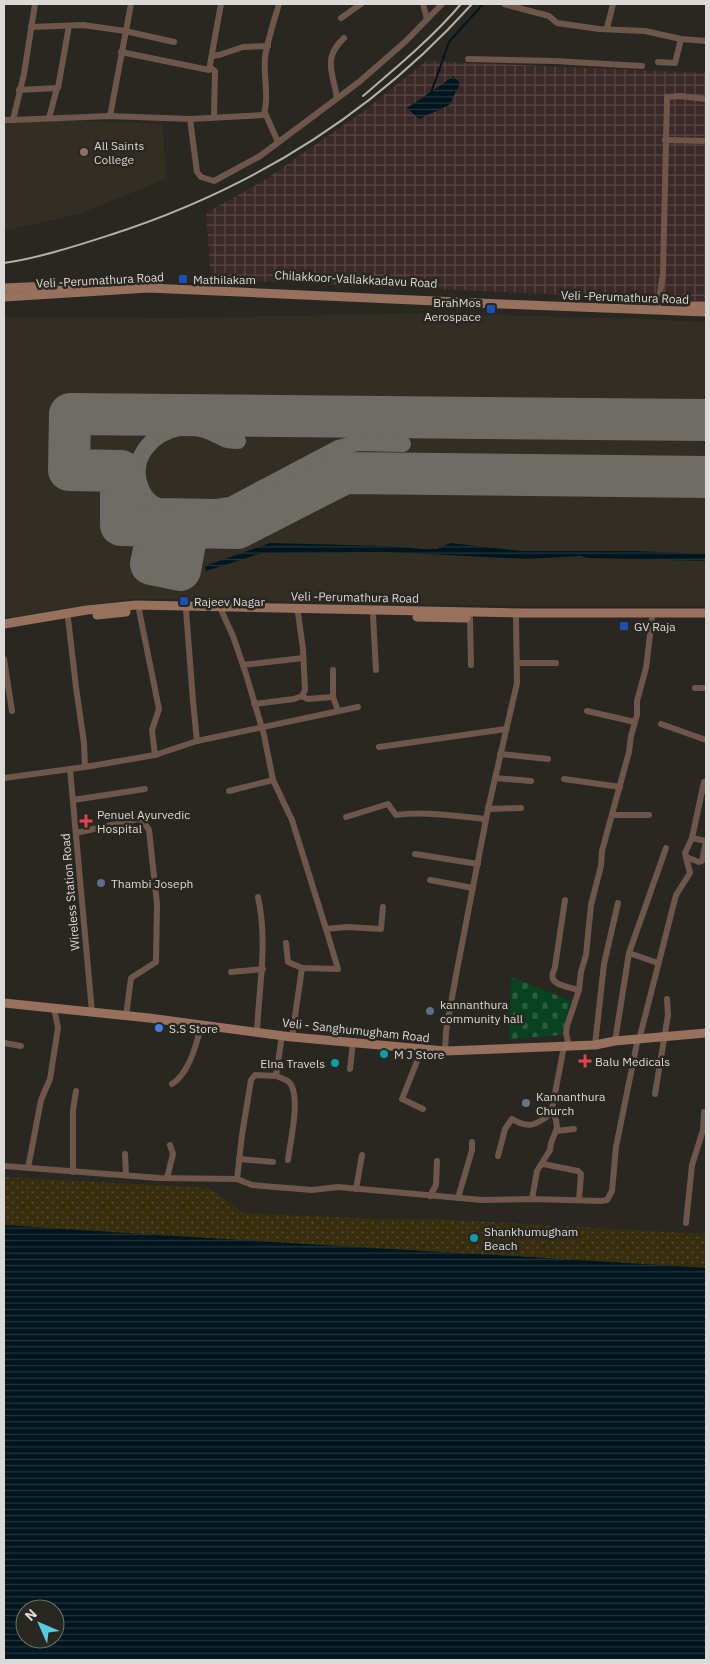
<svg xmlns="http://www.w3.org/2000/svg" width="710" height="1664" font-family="'IBM Plex Sans',sans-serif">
<defs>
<pattern id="industrial-grid" width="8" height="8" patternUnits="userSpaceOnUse" patternTransform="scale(1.25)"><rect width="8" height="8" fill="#3c2827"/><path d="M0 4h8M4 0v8" fill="none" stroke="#584746"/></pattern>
<pattern id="sand-dots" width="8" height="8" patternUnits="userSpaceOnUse" patternTransform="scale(1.25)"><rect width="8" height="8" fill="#362e0d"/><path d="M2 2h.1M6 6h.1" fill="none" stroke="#524c30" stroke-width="1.8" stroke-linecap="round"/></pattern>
<pattern id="cemetery-stones" width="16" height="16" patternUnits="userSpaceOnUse" patternTransform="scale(1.25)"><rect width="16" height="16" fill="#084321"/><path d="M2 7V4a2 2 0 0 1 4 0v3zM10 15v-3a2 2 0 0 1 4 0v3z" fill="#2b5e40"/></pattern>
<pattern id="water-rules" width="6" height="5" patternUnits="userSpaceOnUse" patternTransform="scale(1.25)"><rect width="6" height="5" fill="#00151c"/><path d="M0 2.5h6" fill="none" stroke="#25363c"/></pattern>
</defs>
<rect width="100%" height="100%" fill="#292721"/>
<polygon fill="url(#industrial-grid)" points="426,61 706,73 706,301 211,279 206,213 263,181 364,111"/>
<g fill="#332e23">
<polygon points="4,118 163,124 166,179 79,214 4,231"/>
<polygon points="432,313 639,319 706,322 706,606 513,606 174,599 130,599 4,618 4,317 172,318"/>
</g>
<path fill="url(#sand-dots)" d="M4,1177L209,1188L243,1213L376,1219H438L706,1234V1268C472,1253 238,1241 4,1225Z"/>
<polygon fill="url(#cemetery-stones)" points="511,977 571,1001 561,1035 509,1039"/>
<g fill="url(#water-rules)" fill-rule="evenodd">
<polygon points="454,76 460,84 449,105 419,119 407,108"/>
<polygon points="270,543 390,546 422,549 437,549 451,543 522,551 636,551 706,554 706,561 588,558 580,556 527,559 385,552 262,553 206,571 205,566"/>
<path d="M4,1225C238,1241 472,1253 706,1268V1660H4ZM25,1609H55V1639H25Z"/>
</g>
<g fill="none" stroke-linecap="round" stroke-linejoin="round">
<polyline stroke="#00151c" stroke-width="2" points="431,93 449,42 483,4"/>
<path stroke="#6d6c66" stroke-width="16" d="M238,441C235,441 230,441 227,440C223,439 220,436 216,435C205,429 191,426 179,428C151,433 129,460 141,488C144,496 151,504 159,506L217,507L230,505L338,448L357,443L403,444"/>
<polyline stroke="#6d6c66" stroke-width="42" points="706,420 70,414 69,470 121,471 121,525 159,526 151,564 180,570 188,527 237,528 345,473 706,477"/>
<g stroke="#6e574a" stroke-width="6">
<polyline points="423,4 427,19"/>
<polyline points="504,4 549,16 557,23 599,29 645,31 681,39 706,41"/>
<polyline points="341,18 361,4"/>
<polyline points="31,27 83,25 125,31 174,42"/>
<polyline points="607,28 613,4"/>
<polyline points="121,52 209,70 221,4"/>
<polyline points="212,56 219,55 243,47 268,46"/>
<polyline points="468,59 555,61 642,66"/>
<polyline points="658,62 675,63 681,39"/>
<polyline points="210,67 215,71 214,117"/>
<polyline points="19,90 58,88 69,26"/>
<path d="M337,98C333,72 322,59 344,38"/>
<polyline points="265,113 278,142"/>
<polyline points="110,116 131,4"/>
<polyline points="49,118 57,88"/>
<path d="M190,119L263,115C270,101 263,74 265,57C268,39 274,21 279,4"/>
<polyline points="4,120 13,120 24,74 35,4"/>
<polyline points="13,120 110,116 190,119 197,172 201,177 214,181 260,156 359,82 406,41 442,4"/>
<polyline points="665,140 706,141"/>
<polyline points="658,305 663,274 667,97 680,96 706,99"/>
<polyline points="139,610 159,709 152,730 155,755"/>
<polyline points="186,610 193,701 197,741"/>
<polyline points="222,612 233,636 246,674 264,735 273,780 292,820 326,929 347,927 381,929 383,907"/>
<polyline points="373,616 376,670"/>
<polyline points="470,618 471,665"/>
<polyline points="4,659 12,711"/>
<polyline points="517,663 556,663"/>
<polyline points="243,665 303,658"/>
<polyline points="333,670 333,697 338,711"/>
<polyline points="695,688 706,688"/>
<polyline points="302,696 307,699 333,697"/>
<polyline points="254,704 294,699 302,696 305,690 303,649 298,613"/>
<polyline points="587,711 635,722"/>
<polyline points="661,724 706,740"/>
<polyline points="379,747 506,729"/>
<polyline points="500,754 548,759"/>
<polyline points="85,767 155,755 197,741 358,707"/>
<polyline points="70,769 92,1012"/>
<polyline points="4,778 85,767 84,743 76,687 68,618"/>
<polyline points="495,778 531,781"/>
<polyline points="564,779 620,787"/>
<polyline points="229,791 273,780"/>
<polyline points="73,800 145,789"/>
<polyline points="488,809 521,808"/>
<polyline points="612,815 649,815"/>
<path d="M346,817L388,804L396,815C425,811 457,816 486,819"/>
<polyline points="76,833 138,819 143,821 149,830 157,904 156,962 131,978 126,1016"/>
<polyline points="415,854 478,864"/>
<polyline points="686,857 699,862 702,861 706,841 692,838"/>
<polyline points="430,880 473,888"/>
<path d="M565,900L555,967C554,970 551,975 553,979C556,986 572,988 579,990"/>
<polyline points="286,943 288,962 302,968"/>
<polyline points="629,953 658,963"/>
<polyline points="231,972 263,969"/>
<path d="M257,1032C259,986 268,942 258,897"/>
<polyline points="282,1035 276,1076 255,1075 251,1080 242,1135 237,1179 252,1185 312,1190 338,1187 482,1200 532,1199 601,1201 607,1200 612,1191 616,1147 637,1043 639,1040 676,895 690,873 685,853 692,838 704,782"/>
<polyline points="292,1037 302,968 338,969 326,929"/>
<polyline points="615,1041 629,953 666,848"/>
<polyline points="4,1043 21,1046"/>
<polyline points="595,1045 604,964 618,903"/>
<polyline points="569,1046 566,1033 567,1026 579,990 581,972 586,955 591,905 601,866 602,851 629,752 631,736 637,715 637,701 646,668 652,619"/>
<polyline points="422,1049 402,1099 423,1109"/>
<polyline points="445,1051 446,1031 457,970 488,809 517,683 516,618"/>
<polyline points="350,1069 353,1042"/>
<path d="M276,1076C281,1078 286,1079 290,1083C301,1098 290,1142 288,1160"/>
<path d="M172,1084C189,1073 197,1044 201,1025"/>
<polyline points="655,1094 668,1015 667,999"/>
<polyline points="556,1131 574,1129"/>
<polyline points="125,1154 126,1175"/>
<path d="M498,1156L505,1129L512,1119C530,1130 537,1124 552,1113"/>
<polyline points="239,1159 273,1162"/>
<polyline points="543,1164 578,1171 581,1174 579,1200"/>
<polyline points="4,1166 159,1178 237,1179"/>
<polyline points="28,1168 41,1100 50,1079 58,1028 54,1008"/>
<polyline points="73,1172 73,1110 76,1091"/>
<polyline points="167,1178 173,1154 170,1145"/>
<polyline points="356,1189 362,1155"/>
<polyline points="430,1196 436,1185 437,1161"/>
<polyline points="458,1198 472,1150 472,1142"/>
<polyline points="532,1199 537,1171 550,1150 551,1143 557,1128 556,1120 552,1109 564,1046"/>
<polyline points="686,1223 692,1165 703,1130 704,1112 706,1112"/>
</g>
<g stroke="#97715d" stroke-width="9">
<polyline points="4,288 140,282 158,283"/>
<polyline points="4,297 149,288 501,304 706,312"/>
<polyline points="691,306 706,306"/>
<polyline points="97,615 126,612"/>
<polyline points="417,617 466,618"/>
<polyline points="4,624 87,610 136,605 523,613 706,613"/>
<polyline points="4,1003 149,1018 292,1037 445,1051 595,1045 615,1041 706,1033"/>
</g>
<g stroke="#b1b0ab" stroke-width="2">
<path d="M363,96C397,67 432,38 461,4"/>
<path d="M4,263C39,258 76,246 110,235C250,190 373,114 472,4"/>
</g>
</g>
<circle fill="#8d6e63" stroke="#292721" stroke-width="2" cx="84" cy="152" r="5"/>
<g fill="#1a4fb4" stroke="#292721" stroke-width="2">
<rect x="178" y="274" width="10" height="10" rx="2.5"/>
<rect x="486" y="304" width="10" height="10" rx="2.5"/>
<rect x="179" y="596" width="10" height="10" rx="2.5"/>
<rect x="619" y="621" width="10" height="10" rx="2.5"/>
</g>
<g fill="#e0444e" stroke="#292721" stroke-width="2">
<path d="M83.5 813.5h5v5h5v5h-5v5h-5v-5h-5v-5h5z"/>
<path d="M582.5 1053.5h5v5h5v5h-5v5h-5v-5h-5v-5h5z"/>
</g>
<g fill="#5c6f8a" stroke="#292721" stroke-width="2">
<circle cx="101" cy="883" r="5"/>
<circle cx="430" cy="1011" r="5"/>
</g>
<circle fill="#3f7fe0" stroke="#292721" stroke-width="2" cx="159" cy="1028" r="5"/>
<g fill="#0f9aa8" stroke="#292721" stroke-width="2">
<circle cx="384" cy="1054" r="5"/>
<circle cx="335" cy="1063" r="5"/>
<circle cx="474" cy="1238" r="5"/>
</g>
<circle fill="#6b7280" stroke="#292721" stroke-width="2" cx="526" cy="1103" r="5"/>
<g text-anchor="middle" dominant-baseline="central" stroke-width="5" stroke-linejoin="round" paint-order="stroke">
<g font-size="12" fill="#dbdad6" stroke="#292721" text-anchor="start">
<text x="94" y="145">All Saints<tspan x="94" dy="14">College</tspan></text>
<text x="193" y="279">Mathilakam</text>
<text x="481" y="302" text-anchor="end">BrahMos<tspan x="481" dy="14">Aerospace</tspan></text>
<text x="194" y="601">Rajeev Nagar</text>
<text x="634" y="626">GV Raja</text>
<text x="97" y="814">Penuel Ayurvedic<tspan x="97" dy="14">Hospital</tspan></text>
<text x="111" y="883">Thambi Joseph</text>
<text x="440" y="1004">kannanthura<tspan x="440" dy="14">community hall</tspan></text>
<text x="169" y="1028">S.S Store</text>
<text x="394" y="1054">M J Store</text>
<text x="595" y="1061">Balu Medicals</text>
<text x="325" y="1063" text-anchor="end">Elna Travels</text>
<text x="536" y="1096">Kannanthura<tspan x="536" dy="14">Church</tspan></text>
<text x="484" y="1231">Shankhumugham<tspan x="484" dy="14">Beach</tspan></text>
</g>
<g font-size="12" fill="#dbdad6" stroke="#292721">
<text transform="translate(356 279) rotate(3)">Chilakkoor-Vallakkadavu Road</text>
<text transform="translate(100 280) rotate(-3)">Veli -Perumathura Road</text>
<text transform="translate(625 297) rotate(2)">Veli -Perumathura Road</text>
<text transform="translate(355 597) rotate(1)">Veli -Perumathura Road</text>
<text transform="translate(70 892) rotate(-95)">Wireless Station Road</text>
<text transform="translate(356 1030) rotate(6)">Veli - Sanghumugham Road</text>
</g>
</g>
<rect width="710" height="1664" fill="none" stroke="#dbdad6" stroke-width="10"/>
<g transform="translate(40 1624) rotate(315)"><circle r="24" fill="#292721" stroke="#706f69"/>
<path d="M0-4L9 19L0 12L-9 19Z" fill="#58c9e3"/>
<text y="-8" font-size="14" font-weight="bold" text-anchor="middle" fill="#dbdad6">N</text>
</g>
</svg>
